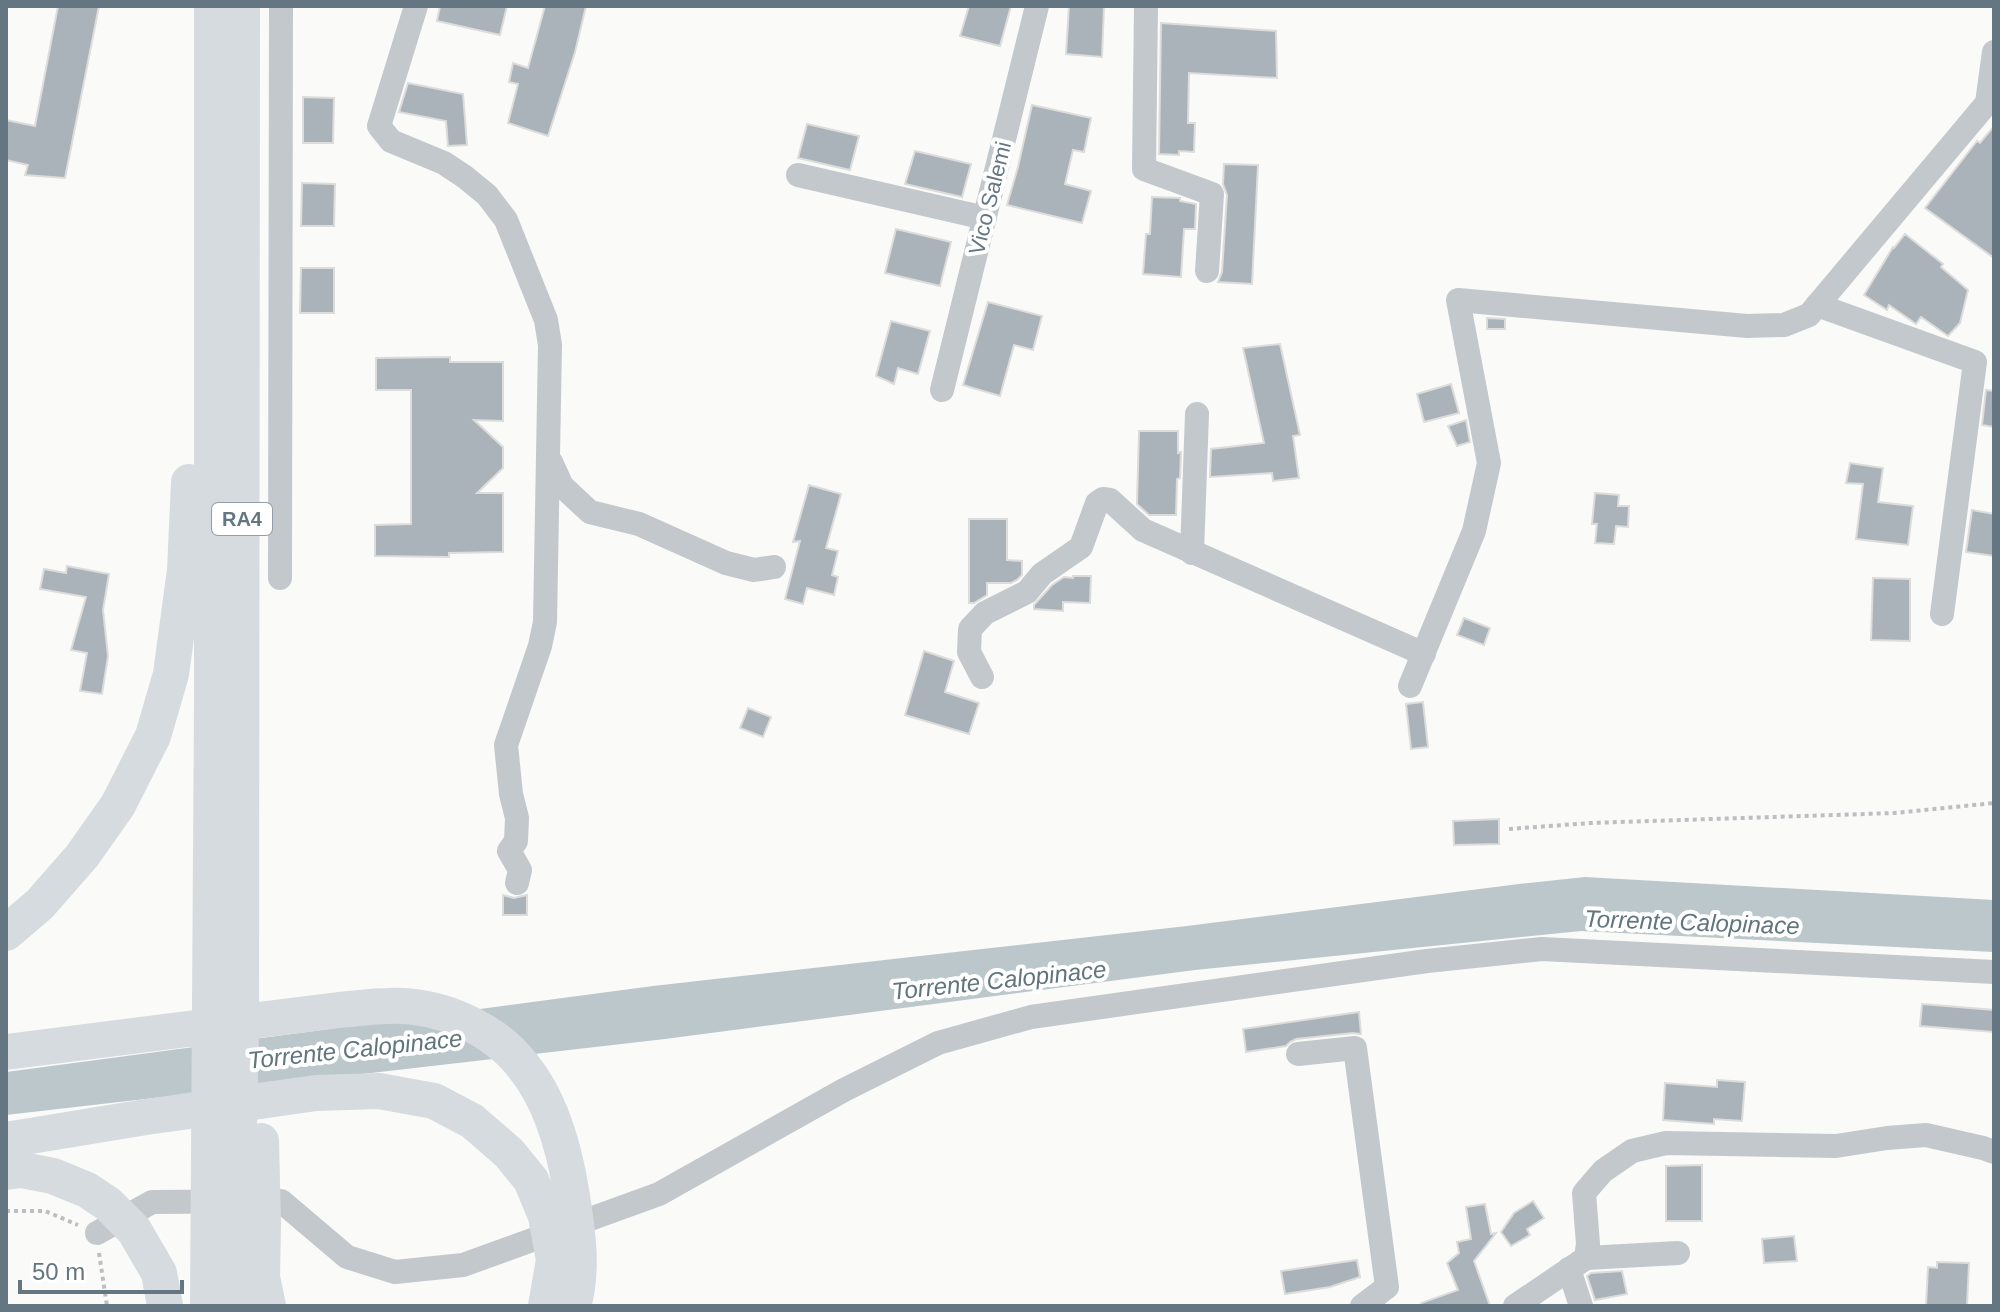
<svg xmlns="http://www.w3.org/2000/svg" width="2000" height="1312" font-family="Arial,sans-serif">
<rect width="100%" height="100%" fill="#fafaf8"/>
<polygon fill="#bbc7cb" points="1585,877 1994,900 1994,952 1581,931 1195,970 665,1039 6,1115 6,1072 653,986 1187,926 1519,884"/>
<g fill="#aab3b9" stroke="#dcdcda" stroke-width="2">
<polygon points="58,6 99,6 65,178 25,175 28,165 6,160 6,120 35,126"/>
<polygon points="440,6 507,6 500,35 437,21"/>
<polygon points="545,6 586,6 575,52 548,136 508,123 518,84 509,82 513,63 528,68"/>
<polygon points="969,6 1011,6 1000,46 960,36"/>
<polygon points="1069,6 1104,6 1102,57 1066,54"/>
<polygon points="1161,23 1276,31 1277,78 1189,73 1188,123 1195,123 1194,152 1179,151 1179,155 1159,154"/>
<polygon points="408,83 463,94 467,145 448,146 446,121 399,112"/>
<polygon points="303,97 334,98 333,143 303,143"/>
<polygon points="1032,105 1091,118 1084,152 1073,150 1065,184 1091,191 1082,223 1007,205 1018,167"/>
<polygon points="807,124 859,136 850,170 798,158"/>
<polygon points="1994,126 1994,258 1925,208 1977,141 1980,143"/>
<polygon points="915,151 971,164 962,197 905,184"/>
<polygon points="1224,164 1258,165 1252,284 1218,282 1222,272 1227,195 1223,184"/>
<polygon points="302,183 335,184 334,226 301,226"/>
<polygon points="1152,197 1180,198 1180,201 1196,204 1195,229 1184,229 1181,277 1143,274 1146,234 1150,234"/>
<polygon points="896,229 951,242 940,286 885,273"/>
<polygon points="1905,234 1943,264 1941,267 1968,290 1960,323 1948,336 1921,317 1916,324 1889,305 1887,310 1864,295 1893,247 1894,248"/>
<polygon points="301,268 334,268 334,313 300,313"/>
<polygon points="988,302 1042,316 1033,350 1014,345 1000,396 963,385"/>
<polygon points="1487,318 1505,319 1505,329 1487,329"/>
<polygon points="891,321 930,331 918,374 898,368 894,384 876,376"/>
<polygon points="1280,344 1300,435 1293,436 1299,478 1273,481 1272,473 1210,477 1211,449 1264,443 1243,348"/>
<polygon points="450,357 450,362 503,362 503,421 474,420 503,447 503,468 477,493 503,493 503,552 449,553 449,557 375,556 375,525 411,524 411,390 376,390 376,358"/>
<polygon points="1451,384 1459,413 1424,422 1417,394"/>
<polygon points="1986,390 1994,391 1994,427 1982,425"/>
<polygon points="1466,420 1470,442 1457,446 1448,426"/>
<polygon points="1139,431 1178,431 1178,453 1181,452 1180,478 1177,479 1176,515 1149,515 1137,504"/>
<polygon points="1850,463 1883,468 1878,502 1913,506 1908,545 1856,539 1863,484 1846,483"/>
<polygon points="809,485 841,494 826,548 838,551 832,575 838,577 834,595 807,588 803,604 785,599 800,541 793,542"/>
<polygon points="1595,493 1619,495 1618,506 1629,506 1628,527 1616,526 1614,544 1595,543 1597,524 1592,524"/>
<polygon points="1972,510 1994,514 1994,556 1966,552"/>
<polygon points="969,519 1007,519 1007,560 1022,561 1022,575 1017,580 1011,583 987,583 987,595 974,603 969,603"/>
<polygon points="67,566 109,574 103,610 108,656 102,694 80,691 87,653 71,650 86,597 40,589 44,569 66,573"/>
<polygon points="1073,576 1091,576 1090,603 1063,602 1063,611 1034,609 1034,605 1052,585 1064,577 1073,578"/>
<polygon points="1873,578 1910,579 1910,641 1871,640"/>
<polygon points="1464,618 1490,628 1484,645 1457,635"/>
<polygon points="924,651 954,661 945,692 979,703 969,734 905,715"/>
<polygon points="1423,702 1428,747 1411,749 1406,704"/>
<polygon points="748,708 771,717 763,737 740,728"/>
<polygon points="1499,819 1499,844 1454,845 1453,821"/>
<polygon points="503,895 514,898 527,895 527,915 503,915"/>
<polygon points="1922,1004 1994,1010 1994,1032 1920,1026"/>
<polygon points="1359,1012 1361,1034 1353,1033 1296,1039 1290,1042 1286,1046 1246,1052 1243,1029"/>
<polygon points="1717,1080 1745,1082 1742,1121 1714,1119 1714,1124 1663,1120 1665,1083 1717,1087"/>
<polygon points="1702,1165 1702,1221 1666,1221 1666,1166"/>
<polygon points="1533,1201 1544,1218 1527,1229 1530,1235 1511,1246 1501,1232 1514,1213"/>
<polygon points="1485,1204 1491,1234 1496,1233 1474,1261 1490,1306 1422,1306 1421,1303 1458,1290 1447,1263 1459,1253 1457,1242 1471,1239 1466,1207"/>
<polygon points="1794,1236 1797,1261 1764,1263 1762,1239"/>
<polygon points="1357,1260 1360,1277 1330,1287 1285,1294 1281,1271"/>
<polygon points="1937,1262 1969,1263 1967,1306 1926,1306 1928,1267 1937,1268"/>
<polygon points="1622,1271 1627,1294 1595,1300 1587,1276 1591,1273"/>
</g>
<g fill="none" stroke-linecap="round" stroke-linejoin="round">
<g stroke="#bbbfc2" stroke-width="4" stroke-dasharray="4 4" stroke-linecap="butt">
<polyline points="1509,829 1590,823 1895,813 1994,803"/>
<polyline points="6,1211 45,1211 78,1225"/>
<polyline points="99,1253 107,1306"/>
</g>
<g stroke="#c3c8cc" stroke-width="24">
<polyline points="416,6 379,126 391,141 444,163 465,177 487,195 506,220 546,320 550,345 545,622 540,646 506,745 511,794 517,818 516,841 509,851 520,870 517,883"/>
<polyline points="1146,6 1144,169 1212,194 1207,271"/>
<polyline points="798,175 985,218"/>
<polyline points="1817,305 1975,362 1942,614"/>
<polyline points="942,390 1037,6"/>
<polyline points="551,462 562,486 590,512 639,524 726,563 754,570 774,567"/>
<polyline points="1192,553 1197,414"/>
<polyline points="280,578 281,6"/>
<polyline points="982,677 969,652 970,629 985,613 1027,592 1042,574 1081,547 1097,503 1103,499 1110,500 1143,530 1424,654"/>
<polyline points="1410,686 1474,531 1489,463 1458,300 1747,326 1784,325 1809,315 1987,103 1994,52"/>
<polyline points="1298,1054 1355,1048 1387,1287 1362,1306"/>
<polyline points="97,1233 152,1202 281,1201 347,1257 395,1272 463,1265 659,1194 844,1090 938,1043 1031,1017 1427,961 1542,949 1994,972"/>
<polyline points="1586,1258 1678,1253"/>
<polyline points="1569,1269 1581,1306"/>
<polyline points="1515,1306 1586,1258 1588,1244 1584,1193 1603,1171 1632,1151 1666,1143 1836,1146 1887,1138 1926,1135 1983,1148 1994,1152"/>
</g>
<g stroke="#d6dbdf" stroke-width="36">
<polyline points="6,933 40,904 82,856 118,805 153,736 171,674 185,570 189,482"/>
<path d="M6,1052L339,1010C355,1009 371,1006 388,1006C437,1004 492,1026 523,1066C551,1100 564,1148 571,1190C577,1228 584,1269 573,1306"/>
<polyline points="6,1140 146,1117 316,1093 379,1091 434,1101 472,1121 509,1153 531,1180 546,1216 554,1260 546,1306"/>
<polyline points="261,1141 263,1223 262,1277 268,1306"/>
<polyline points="6,1172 22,1170 53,1176 87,1190 108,1204 134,1230 159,1273 165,1306"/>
<polyline points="208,1306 212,702 212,6"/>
<polyline points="232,1306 237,1222 241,1031 242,6"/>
</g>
</g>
<g text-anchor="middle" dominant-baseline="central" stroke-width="8" stroke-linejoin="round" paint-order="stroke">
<rect fill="#fff" stroke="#939fa8" stroke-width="2" x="212" y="503" width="60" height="32" rx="6"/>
<g font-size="20" font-weight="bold" fill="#657683">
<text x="242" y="519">RA4</text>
</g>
<g font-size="22" fill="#657683" stroke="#fff">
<text transform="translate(990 198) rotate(-76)">Vico Salemi</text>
</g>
<g font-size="24" font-style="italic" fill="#60757c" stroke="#fff">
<text transform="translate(1692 922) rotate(2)">Torrente Calopinace</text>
<text transform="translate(999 980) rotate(-6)">Torrente Calopinace</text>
<text transform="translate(355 1049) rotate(-6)">Torrente Calopinace</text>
</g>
</g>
<rect width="2000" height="1312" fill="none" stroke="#657683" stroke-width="16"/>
<path d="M20 1280v12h162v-12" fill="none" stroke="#657683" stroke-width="4"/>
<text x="32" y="1280" font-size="24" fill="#657683" stroke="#ffffff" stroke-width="6" paint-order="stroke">50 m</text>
</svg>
